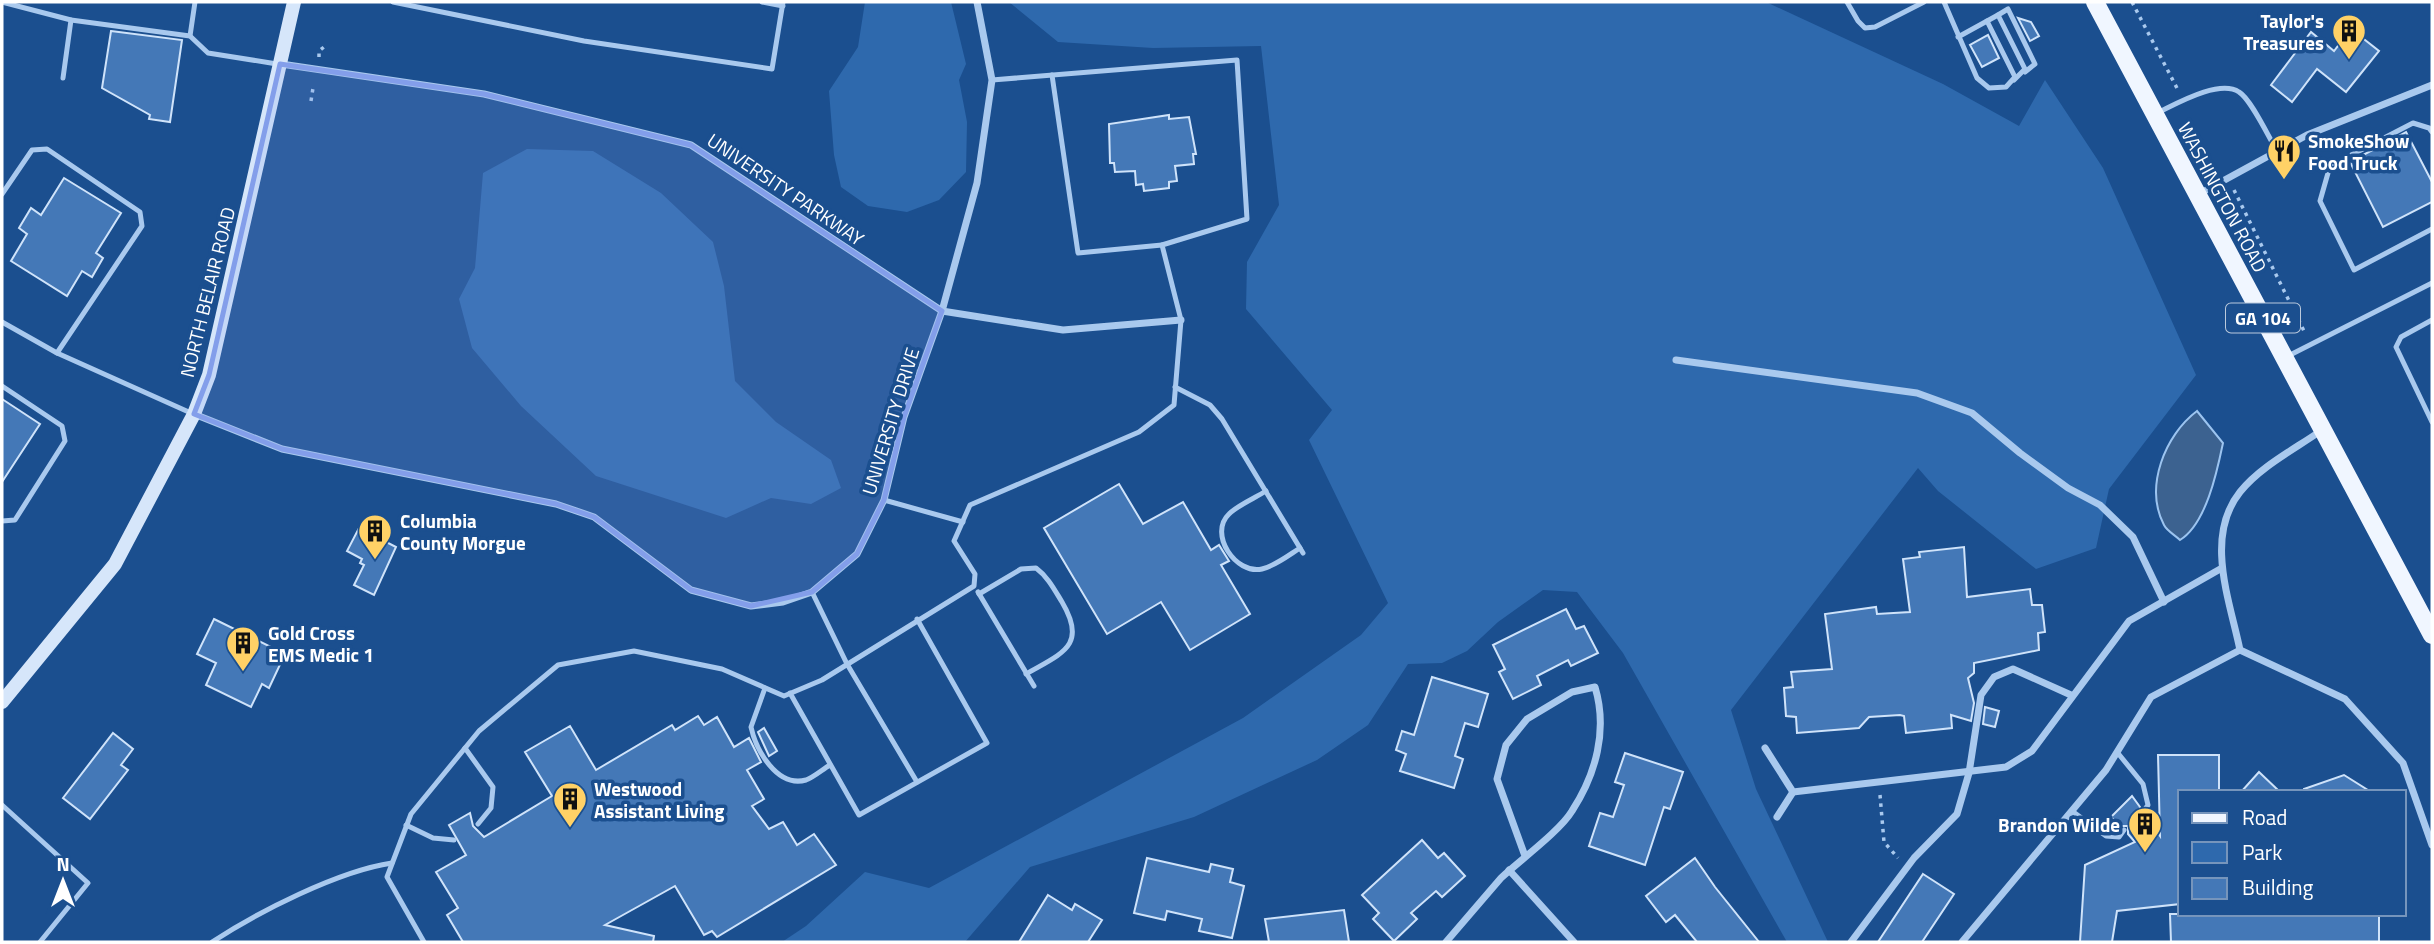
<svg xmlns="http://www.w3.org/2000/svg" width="2434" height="944" font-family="'Titillium Web',sans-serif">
<rect width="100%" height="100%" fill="#1b4f8f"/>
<g fill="#2e69ad">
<polygon points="865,2 951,2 966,64 959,80 967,122 966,172 939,200 907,212 868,206 841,187 834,155 829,91 858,47"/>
<polygon points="1009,2 1766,2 1943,84 2019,126 2045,80 2103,168 2196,375 2109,489 2096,548 2036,569 1938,491 1918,468 1731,710 1756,789 1828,942 1787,942 1623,653 1577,592 1543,590 1498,622 1467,651 1442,663 1408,664 1368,725 1317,760 1194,817 1030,867 965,942 782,942 806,926 865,872 929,888 1243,718 1361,635 1388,603 1309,440 1332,410 1246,309 1247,262 1279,205 1261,46 1153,48 1058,42"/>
<polygon points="527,149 593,151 661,193 713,242 724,286 735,381 776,422 831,460 841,488 811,504 771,498 726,518 596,476 521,406 472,348 459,299 475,268 483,173"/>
</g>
<path fill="#3c6290" stroke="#9cc4f0" stroke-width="2" d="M2197,411L2223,443C2217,472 2206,524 2180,540C2175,535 2167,531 2164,525C2144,487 2165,435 2197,411Z"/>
<g fill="#4478b7" stroke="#cfe3fa" stroke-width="2">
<polygon points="2018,18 2031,22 2039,36 2030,41"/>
<polygon points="2351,29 2379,51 2346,92 2317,69 2292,102 2271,85 2311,32 2334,51"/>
<polygon points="111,31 182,40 170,122 149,119 150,115 102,88"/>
<polygon points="1988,35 1999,58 1982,67 1970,45"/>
<polygon points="1169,115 1169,119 1189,117 1196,154 1193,154 1194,164 1175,166 1177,181 1169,182 1169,188 1144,191 1143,184 1136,185 1135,171 1115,172 1114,163 1110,163 1109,124"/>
<polygon points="2406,132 2432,182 2432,202 2383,227 2350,162"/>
<polygon points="64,178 121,213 96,253 103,258 92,277 82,271 67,296 11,261 27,234 19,228 31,208 41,215"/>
<polygon points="2,399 40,424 2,482"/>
<polygon points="1119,484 1143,524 1183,502 1211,550 1219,545 1229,561 1221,565 1250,614 1190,650 1161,602 1107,634 1044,528"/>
<polygon points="359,528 396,547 374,595 354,585 364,565 360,563 362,559 347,551"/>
<polygon points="1964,547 1967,597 2030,589 2032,605 2042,605 2045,632 2038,633 2039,650 1974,663 1974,673 1968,678 1974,703 1971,721 1951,715 1952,728 1906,733 1904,716 1900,715 1869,717 1859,728 1797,733 1796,717 1786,716 1784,688 1793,687 1791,672 1832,669 1825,614 1876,607 1877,614 1910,612 1903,559 1920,557 1919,552"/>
<polygon points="1566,609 1576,629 1584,626 1598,653 1571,666 1568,660 1537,676 1541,685 1513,699 1499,672 1505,669 1493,645"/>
<polygon points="214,619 285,654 269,688 262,684 251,707 206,685 216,663 197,654"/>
<polygon points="1432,677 1488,694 1478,727 1465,723 1455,756 1463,759 1454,788 1400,771 1406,754 1396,750 1402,731 1414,735"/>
<polygon points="1985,707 1999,711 1995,727 1983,724"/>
<polygon points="698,716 704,725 717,717 734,747 749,738 761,762 747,770 764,799 752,806 769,829 783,822 797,845 814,834 836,865 717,937 712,931 704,935 675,886 605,925 654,936 653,942 463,942 447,915 458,908 436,872 466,855 449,825 470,813 473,826 484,837 552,796 525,752 570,726 596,770 672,725 675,730"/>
<polygon points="764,728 777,751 769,756 758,732"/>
<polygon points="113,733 133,749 121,765 128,770 90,819 63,798"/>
<polygon points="1625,753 1683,772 1670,809 1664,807 1645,865 1589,846 1600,813 1613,817 1624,785 1615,782"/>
<polygon points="2158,755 2219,755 2219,792 2180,792 2180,904 2117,911 2112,942 2080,942 2085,865 2135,842 2128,834 2128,826 2120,826 2111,817 2132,796 2140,807 2139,815 2146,816 2160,836"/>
<polygon points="2259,772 2280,792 2241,792"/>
<polygon points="2344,775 2371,792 2304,792 2304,789"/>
<polygon points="1422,840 1438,858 1444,853 1465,876 1442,897 1436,891 1411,913 1417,919 1394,941 1373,919 1379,913 1362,895"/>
<polygon points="1147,858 1209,872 1211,864 1233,869 1230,882 1244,886 1232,938 1199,931 1202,919 1167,911 1165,920 1134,913"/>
<polygon points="1695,858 1715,887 1759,942 1697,942 1675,915 1666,922 1646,896"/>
<polygon points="1923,874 1954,894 1922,942 1878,942"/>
<polygon points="1048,895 1072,910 1075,904 1102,920 1088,942 1019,942"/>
<polygon points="1344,910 1349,942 1269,942 1265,919"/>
<polygon points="2170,914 2379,914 2379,942 2171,942"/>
</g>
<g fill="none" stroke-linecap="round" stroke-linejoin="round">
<g stroke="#a9c9ee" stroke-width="3.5" stroke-dasharray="3.5 5" stroke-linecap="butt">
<polyline points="2132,2 2178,90"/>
<polyline points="319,57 319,51 324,47"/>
<polyline points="311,101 313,88"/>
<polyline points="2234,190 2305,333"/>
<polyline points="1880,795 1884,842 1898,858"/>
</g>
<g stroke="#a9c9ee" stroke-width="5">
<polyline points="2,2 71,20 190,36 208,53 277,64"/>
<polyline points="393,2 584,41 772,69 783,2"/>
<polyline points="762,2 783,6"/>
<polyline points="1847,2 1858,21 1865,28 1875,27 1924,2"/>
<polyline points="1944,2 1977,78 1989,88 2006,87 2015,77 1987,21"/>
<polyline points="1998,15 2008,9 2035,64 2025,72"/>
<polyline points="190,36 195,2"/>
<polyline points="1958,37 1998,15 2025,69 2014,80"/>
<polyline points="1052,75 1078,253 1162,245"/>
<polyline points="63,78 71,20"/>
<path d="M2157,113C2176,104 2219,79 2239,92C2251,99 2269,138 2277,151"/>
<polyline points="2432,132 2429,128 2413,123 2330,166 2320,201 2354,270 2432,229"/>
<polyline points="2,194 32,150 47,149 140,212 142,226 57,353"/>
<polyline points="2432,320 2401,337 2396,347 2432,422"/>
<polyline points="2,322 57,353 191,413"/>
<polyline points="2288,356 2432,283"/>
<polyline points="2,386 62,426 65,441 15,520 2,521"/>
<polyline points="1175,387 1210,405 1222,419 1303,553"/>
<path d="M1266,491C1255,498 1238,505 1229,514C1208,534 1236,575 1262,569C1275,566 1289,555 1300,548"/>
<polyline points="884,500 963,522"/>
<polyline points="812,592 847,664 917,782"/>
<polyline points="978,592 1034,686"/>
<path d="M979,594L1021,569L1036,568C1048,577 1054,589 1062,602C1088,646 1062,653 1026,674"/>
<path d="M765,688L751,727C756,750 777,788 806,780C814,777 823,769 830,765"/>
<polyline points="790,693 859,815 987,743 917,619"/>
<polyline points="465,748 493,787 491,808 478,824"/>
<polyline points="2117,752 2143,784 2148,805 2143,812"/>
<polyline points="2,805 88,883 40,942"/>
<polyline points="2072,811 2106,836 2119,837 2124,830"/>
<polyline points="406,825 433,838 454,840"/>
<path d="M212,942C258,912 338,871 392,863"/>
<polyline points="424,942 387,877 411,814 479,731 558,665 634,651 722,669 784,696 822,680 974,586 975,574 954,541 970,505 1139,432 1174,405 1181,320 1162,245 1247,219 1237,60 992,80"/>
</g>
<g stroke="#a9c9ee" stroke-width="7">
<polyline points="281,64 484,94 691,145 942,311 1063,330 1181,320"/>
<polyline points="2199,194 2307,135 2432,85"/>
<polyline points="1676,360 1917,393 1972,413 2020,453 2068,488 2100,505 2133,537 2164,602"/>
<polyline points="194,414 282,449 556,504 594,517 691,590 751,606 783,602 812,592 857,554 884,500 904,417 942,311 977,183 992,80 977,2"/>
<polyline points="2240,650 2345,699 2403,763 2432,845"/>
<path d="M2240,650C2230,601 2204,537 2240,492C2261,466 2295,449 2322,430"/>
<polyline points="1765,748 1793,792 2006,767 2032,751 2129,621 2222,568"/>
<polyline points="1777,817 1793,792"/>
<polyline points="1509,870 1574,942"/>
<path d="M1446,942L1501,878C1519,861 1560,831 1572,811C1596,774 1608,730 1595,687L1572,692L1527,719L1506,745L1497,779L1525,856"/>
<polyline points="1851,942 1914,858 1957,814 1969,773 1981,695 1994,677 2013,669 2071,695"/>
<polyline points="1962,942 2106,770 2151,697 2240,650"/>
</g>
<polyline stroke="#d6e6fa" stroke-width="14" points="2,702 115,564 194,414 209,375 294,2"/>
<polyline stroke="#f0f6ff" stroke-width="18" points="2095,2 2432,635"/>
</g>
<path fill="#839eea" fill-opacity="0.2" stroke="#839eea" stroke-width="5" stroke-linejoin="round" d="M280,64L484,94L691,145L942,311L904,417L884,500L857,554L812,592L751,606L691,590L594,517L556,504L282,449L194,414L209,375Z"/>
<defs>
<g id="building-pin" transform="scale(1.75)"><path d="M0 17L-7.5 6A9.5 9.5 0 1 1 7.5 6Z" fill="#ffd166" stroke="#1b4f8f"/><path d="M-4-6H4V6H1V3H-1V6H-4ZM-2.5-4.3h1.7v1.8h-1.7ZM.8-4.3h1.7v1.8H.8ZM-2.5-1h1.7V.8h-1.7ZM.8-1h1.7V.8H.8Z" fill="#111"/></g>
<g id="restaurant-pin" transform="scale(1.75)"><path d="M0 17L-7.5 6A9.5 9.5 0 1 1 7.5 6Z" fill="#ffd166" stroke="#1b4f8f"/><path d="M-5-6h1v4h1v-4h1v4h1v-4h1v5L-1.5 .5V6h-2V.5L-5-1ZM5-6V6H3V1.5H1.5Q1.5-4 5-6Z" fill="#111"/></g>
</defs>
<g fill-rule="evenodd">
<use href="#building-pin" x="2349" y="31"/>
<use href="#restaurant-pin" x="2284" y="151"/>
<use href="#building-pin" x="375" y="531"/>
<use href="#building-pin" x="243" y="643"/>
<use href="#building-pin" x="570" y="799"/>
<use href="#building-pin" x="2145" y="824"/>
</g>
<g text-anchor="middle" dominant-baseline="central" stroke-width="7" stroke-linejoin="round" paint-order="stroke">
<rect fill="#1b4f8f" stroke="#bbcadd" stroke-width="2" x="2226" y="303.5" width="74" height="29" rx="5"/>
<g font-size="18" font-weight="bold" fill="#fff">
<text x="2263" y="318">GA 104</text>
</g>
<g font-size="19" font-weight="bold" fill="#fff" stroke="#1b4f8f" text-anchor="start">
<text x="2324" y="20" text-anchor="end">Taylor's<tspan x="2324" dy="22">Treasures</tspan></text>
<text x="2308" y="140">SmokeShow<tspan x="2308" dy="22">Food Truck</tspan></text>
<text x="400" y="520">Columbia<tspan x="400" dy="22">County Morgue</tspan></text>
<text x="268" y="632">Gold Cross<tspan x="268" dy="22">EMS Medic 1</tspan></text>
<text x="594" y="788">Westwood<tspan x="594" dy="22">Assistant Living</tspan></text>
<text x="2120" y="824" text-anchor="end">Brandon Wilde</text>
</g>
<g font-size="19" fill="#fff" stroke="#1b4f8f">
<text transform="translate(786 189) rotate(34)">UNIVERSITY PARKWAY</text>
<text transform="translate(2223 197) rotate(62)">WASHINGTON ROAD</text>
<text transform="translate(207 292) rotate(-76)">NORTH BELAIR ROAD</text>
<text transform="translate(890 421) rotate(-73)">UNIVERSITY DRIVE</text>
</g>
</g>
<rect width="2434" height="944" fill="none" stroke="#ffffff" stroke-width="7"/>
<rect x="2178" y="790" width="228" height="126" fill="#1b4f8f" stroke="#7695bc" stroke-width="2"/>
<rect x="2192" y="813" width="35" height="10" fill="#f0f6ff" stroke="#7695bc" stroke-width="2"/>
<text x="2242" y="825" font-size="21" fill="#ffffff">Road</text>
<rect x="2192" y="842" width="35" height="21" fill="#2e69ad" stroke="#7695bc" stroke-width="2"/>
<text x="2242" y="860" font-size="21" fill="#ffffff">Park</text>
<rect x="2192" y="878" width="35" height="21" fill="#4478b7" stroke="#7695bc" stroke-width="2"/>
<text x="2242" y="895" font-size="21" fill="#ffffff">Building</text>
<g transform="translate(63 881)" stroke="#1b4f8f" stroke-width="5" paint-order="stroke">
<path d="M0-5L12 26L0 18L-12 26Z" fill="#ffffff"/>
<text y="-10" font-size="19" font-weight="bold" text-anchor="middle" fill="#ffffff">N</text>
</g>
</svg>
